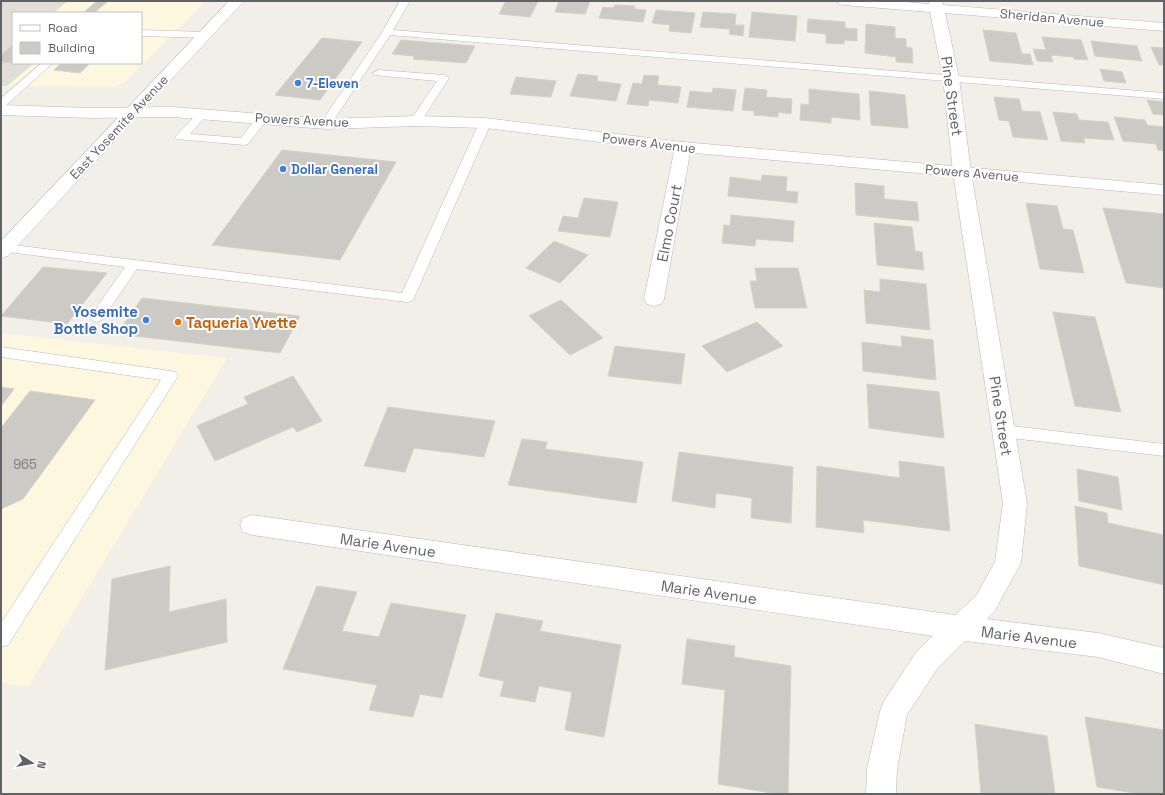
<svg xmlns="http://www.w3.org/2000/svg" width="1165" height="795" font-family="'Space Grotesk',sans-serif">
<rect width="100%" height="100%" fill="#f1efe8"/>
<g fill="#fef7e0">
<polygon points="68,1 206,1 125,82 119,85 113,87 7,86 34,63 141,63 141,13 53,13"/>
<polygon points="1,333 227,358 28,687 1,683"/>
</g>
<polygon fill="#e1ded6" points="1,1 68,1 53,13 13,13 13,63 34,63 7,86 1,86"/>
<g fill="#cccac5" stroke="#d6d1c6">
<polygon points="97,1 108,1 94,13 83,13"/>
<polygon points="506,1 538,1 530,17 499,14"/>
<polygon points="559,1 590,1 585,14 555,12"/>
<polygon points="615,5 635,6 634,9 646,10 643,22 599,18 603,7 613,8"/>
<polygon points="656,10 695,13 691,33 669,31 670,25 652,23"/>
<polygon points="703,12 736,14 735,25 744,25 743,36 729,34 730,29 700,27"/>
<polygon points="752,12 797,16 795,41 749,37"/>
<polygon points="808,19 845,22 845,28 857,29 857,41 844,40 844,44 826,43 826,34 807,32"/>
<polygon points="866,24 895,27 895,38 906,39 906,47 912,48 913,63 896,62 896,57 865,53"/>
<polygon points="983,30 1016,33 1022,54 1030,54 1033,65 990,61"/>
<polygon points="1042,37 1081,40 1088,60 1074,59 1073,57 1051,55 1053,62 1037,61 1033,49 1046,50"/>
<polygon points="322,38 362,42 320,100 275,95"/>
<polygon points="401,40 475,46 466,63 413,59 414,56 392,54"/>
<polygon points="1091,41 1137,46 1142,61 1095,56"/>
<polygon points="13,45 13,63 1,62 1,55"/>
<polygon points="1151,47 1164,48 1164,65 1159,65"/>
<polygon points="61,63 90,63 80,73 54,70"/>
<polygon points="1100,69 1122,72 1126,83 1104,81"/>
<polygon points="578,74 598,76 597,81 621,84 616,101 570,96"/>
<polygon points="644,75 659,76 657,85 681,87 678,103 649,100 648,106 627,104 633,83 642,84"/>
<polygon points="516,77 556,81 551,97 510,94"/>
<polygon points="713,88 736,90 733,111 687,107 690,91 712,93"/>
<polygon points="745,88 767,90 766,97 792,99 791,114 778,112 778,117 754,115 754,111 742,110"/>
<polygon points="809,89 859,94 860,120 831,117 831,123 800,120 801,104 809,105"/>
<polygon points="869,91 905,95 908,128 871,125"/>
<polygon points="994,97 1019,99 1022,111 1040,112 1048,140 1013,137 1009,121 999,120"/>
<polygon points="1147,100 1164,102 1164,115 1153,114"/>
<polygon points="1053,112 1077,114 1079,120 1108,122 1114,140 1083,138 1085,143 1061,141"/>
<polygon points="1114,117 1145,120 1147,125 1164,127 1164,151 1158,150 1156,144 1123,141"/>
<polygon points="282,150 396,162 340,260 212,245"/>
<polygon points="762,175 787,177 786,191 798,192 797,203 728,196 730,177 761,181"/>
<polygon points="855,183 884,186 884,199 917,202 919,221 856,215"/>
<polygon points="584,198 618,202 610,237 558,231 563,216 578,218"/>
<polygon points="1026,203 1057,206 1063,229 1073,230 1084,273 1040,269"/>
<polygon points="1103,208 1164,214 1164,288 1126,283"/>
<polygon points="731,215 794,221 793,242 756,239 755,246 722,243 724,225 730,226"/>
<polygon points="874,223 912,227 915,251 922,252 924,270 877,265"/>
<polygon points="554,241 588,255 560,283 526,268"/>
<polygon points="43,267 107,273 67,324 1,316"/>
<polygon points="755,268 798,268 807,308 755,308 750,281 757,281"/>
<polygon points="880,279 926,284 930,330 866,323 864,290 880,292"/>
<polygon points="142,298 300,316 280,353 117,334"/>
<polygon points="561,300 603,338 570,355 529,316"/>
<polygon points="1053,312 1095,317 1121,412 1075,406"/>
<polygon points="757,322 783,346 727,372 702,346"/>
<polygon points="901,336 933,340 936,380 863,371 862,342 902,347"/>
<polygon points="615,346 685,354 681,384 608,376"/>
<polygon points="293,376 322,421 297,432 293,427 215,461 197,426 248,404 244,397"/>
<polygon points="867,384 939,392 944,438 869,428"/>
<polygon points="1,387 14,389 1,406"/>
<polygon points="30,391 95,400 23,499 1,509 1,428"/>
<polygon points="388,407 495,421 484,457 414,448 405,472 364,466"/>
<polygon points="522,439 547,442 545,449 643,462 636,503 508,485"/>
<polygon points="679,452 793,467 791,523 751,518 752,498 716,493 715,508 672,501"/>
<polygon points="899,461 944,467 950,531 863,520 864,533 816,527 817,466 900,478"/>
<polygon points="1077,469 1118,477 1122,510 1079,501"/>
<polygon points="1075,506 1107,513 1108,523 1164,535 1164,585 1079,566"/>
<polygon points="170,566 169,612 226,599 227,642 105,670 112,579"/>
<polygon points="317,586 357,592 342,631 379,637 391,603 466,615 442,698 420,694 413,717 369,710 377,685 283,669"/>
<polygon points="496,613 543,621 540,631 621,645 604,737 565,730 572,692 539,686 535,702 500,696 504,681 479,676"/>
<polygon points="687,639 735,646 734,657 791,666 788,794 777,794 718,784 725,690 682,684"/>
<polygon points="1085,717 1164,730 1164,794 1140,794 1097,787"/>
<polygon points="975,724 1047,736 1055,794 981,794"/>
</g>
<g fill="none" stroke-linecap="round" stroke-linejoin="round">
<g stroke="#b5b8bc" stroke-width="1">
<g id="service">
<polygon points="400,1 410,1 393,30 1164,93 1164,99 390,35 330,126 322,126 320,124 381,34"/>
<polygon points="141,30 205,32 210,35 205,38 141,36"/>
<polygon points="42,63 53,63 5,106 1,107 1,98"/>
<polygon points="378,70 444,75 449,78 420,123 416,124 410,121 437,81 374,75 373,73"/>
<polygon points="203,111 208,114 190,134 241,138 258,116 266,116 268,118 248,144 244,145 177,139 175,137 177,135 199,112"/>
<polygon points="485,120 491,123 414,298 412,301 407,302 137,269 102,320 97,322 92,320 90,317 125,267 1,251 1,245 5,244 402,293 479,123"/>
<polygon points="1,347 171,371 176,372 178,376 8,645 1,647 1,623 161,380 1,357"/>
<polygon points="1003,425 1164,444 1164,456 1003,437 998,435 995,431 998,427"/>
</g>
</g>
<g stroke="#b5b8bc" stroke-width="1">
<g id="minor">
<polygon points="837,1 895,1 929,4 928,1 942,1 943,5 1164,23 1164,31 945,13 959,78 971,172 1027,503 1021,563 994,612 987,619 1098,633 1164,648 1164,674 1098,657 965,641 937,669 907,715 897,769 896,794 866,794 867,769 880,711 884,701 917,651 933,636 252,535 243,532 240,525 243,518 252,515 955,615 976,596 995,562 1003,503 953,172 943,78 930,12 844,5 839,4"/>
<polygon points="683,142 689,143 691,147 664,299 661,304 654,306 647,304 644,299 675,147 677,143"/>
</g>
</g>
<g stroke="#b5b8bc" stroke-width="1">
<polygon id="tertiary" points="1,105 90,108 173,107 326,119 416,116 485,118 683,142 1164,185 1164,195 683,152 485,128 416,126 326,129 173,117 90,118 1,115"/>
</g>
<g stroke="#b6babf" stroke-width="1">
<polygon id="secondary" points="229,1 244,1 8,256 1,258 1,241"/>
</g>
<use href="#service" fill="#fff" fill-rule="evenodd"/>
<use href="#minor" fill="#fff" fill-rule="evenodd"/>
<use href="#tertiary" fill="#fff" fill-rule="evenodd"/>
<use href="#secondary" fill="#fff" fill-rule="evenodd"/>
</g>
<g fill="#3f7fe0" stroke="#fff" stroke-width="1.5">
<circle cx="298" cy="83" r="4"/>
<circle cx="283" cy="169" r="4"/>
<circle cx="146" cy="320" r="4"/>
</g>
<circle fill="#e8710a" stroke="#fff" stroke-width="1.5" cx="178" cy="322" r="4"/>
<g text-anchor="middle" dominant-baseline="central" stroke-width="4" stroke-linejoin="round" paint-order="stroke">
<g font-size="13" fill="#5f6368" stroke="#fff">
<text transform="translate(1052 18) rotate(5)">Sheridan Avenue</text>
<text transform="translate(302 120) rotate(3)">Powers Avenue</text>
<text transform="translate(119 127) rotate(-47)">East Yosemite Avenue</text>
<text transform="translate(649 143) rotate(7)">Powers Avenue</text>
<text transform="translate(972 173) rotate(5)">Powers Avenue</text>
</g>
<g font-size="13" font-weight="bold" fill="#366cbe" stroke="#fff" text-anchor="start">
<text x="306" y="83">7-Eleven</text>
<text x="291" y="169">Dollar General</text>
</g>
<g font-size="13" fill="#7a7d7f">
<text x="25" y="464">965</text>
</g>
<g font-size="15" fill="#5f6368" stroke="#fff">
<text transform="translate(952 96) rotate(82)">Pine Street</text>
<text transform="translate(669 223) rotate(-79)">Elmo Court</text>
<text transform="translate(1001 416) rotate(81)">Pine Street</text>
<text transform="translate(388 545) rotate(8)">Marie Avenue</text>
<text transform="translate(709 592) rotate(8)">Marie Avenue</text>
<text transform="translate(1029 637) rotate(7)">Marie Avenue</text>
</g>
<g font-size="15" font-weight="bold" fill="#366cbe" stroke="#fff" text-anchor="end">
<text x="138" y="311">Yosemite<tspan x="138" dy="17">Bottle Shop</tspan></text>
</g>
<g font-size="15" font-weight="bold" fill="#c56008" stroke="#fff" text-anchor="start">
<text x="186" y="322">Taqueria Yvette</text>
</g>
</g>
<rect width="1165" height="795" fill="none" stroke="#5f6368" stroke-width="4"/>
<rect x="12" y="12" width="130" height="52" fill="#ffffff" stroke="#bfc1c3"/>
<rect x="20" y="25" width="20" height="6" fill="#ffffff" stroke="#bfc1c3"/>
<text x="48" y="32" font-size="12" fill="#5f6368">Road</text>
<rect x="20" y="42" width="20" height="12" fill="#cccac5" stroke="#bfc1c3"/>
<text x="48" y="52" font-size="12" fill="#5f6368">Building</text>
<g transform="translate(32 763) rotate(101)" stroke="#ffffff" stroke-width="3" paint-order="stroke">
<path d="M0-3L7 15L0 10L-7 15Z" fill="#5f6368"/>
<text y="-6" font-size="11" font-weight="bold" text-anchor="middle" fill="#5f6368">N</text>
</g>
</svg>
